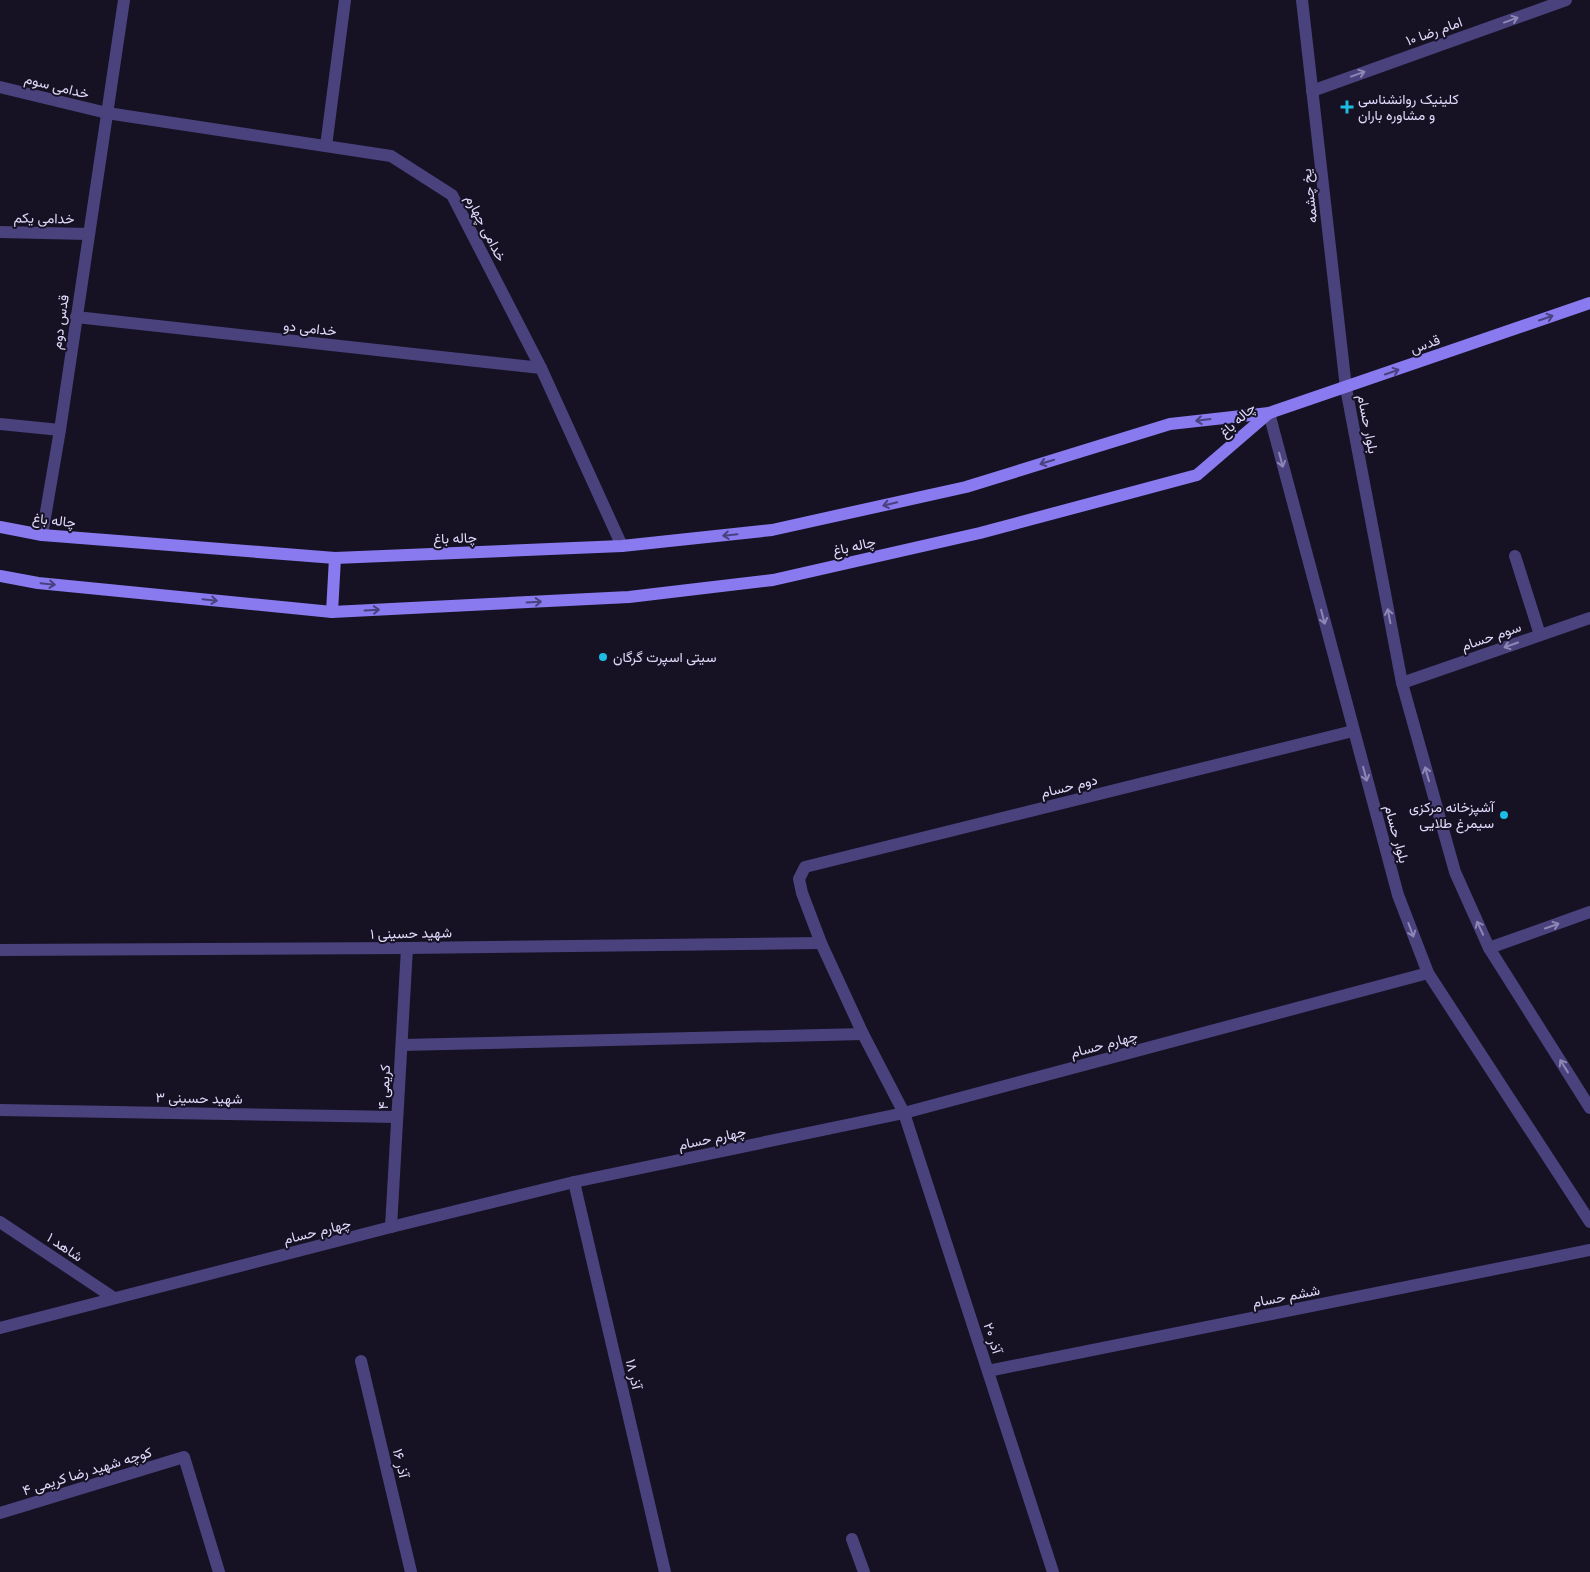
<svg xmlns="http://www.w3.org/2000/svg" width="1590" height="1572" font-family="'Space Grotesk',Vazirmatn,sans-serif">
<rect width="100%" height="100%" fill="#161224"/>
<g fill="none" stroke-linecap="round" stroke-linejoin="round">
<g stroke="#4a427d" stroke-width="12">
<polyline points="0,87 107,113 391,156 452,195 541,368 622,546"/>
<polyline points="1312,91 1566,0"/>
<polyline points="326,146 345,0"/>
<polyline points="0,232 88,234"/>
<polyline points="76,317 541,368"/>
<polyline points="0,424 60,430"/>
<polyline points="42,535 60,430 124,0"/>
<polyline points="1515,556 1540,635"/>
<polyline points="1402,683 1590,618"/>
<polyline points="1489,948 1590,912"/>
<polyline points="0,950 407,948 821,943"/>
<polyline points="402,1045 863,1034"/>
<polyline points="0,1110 397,1117"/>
<polyline points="574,1182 665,1572"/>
<polyline points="0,1222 114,1298"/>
<polyline points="391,1227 407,948"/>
<polyline points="0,1328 391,1227 574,1182 904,1113 1428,973"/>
<polyline points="361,1361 411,1572"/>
<polyline points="988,1371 1590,1250"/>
<polyline points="0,1513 184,1457 219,1572"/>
<polyline points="852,1539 864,1572"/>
<polyline points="1053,1572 904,1113 863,1034 821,943 802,893 799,879 805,867 1353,731"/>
</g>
<g stroke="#4a427d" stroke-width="12">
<polyline points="1302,0 1346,388 1402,683 1455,872 1489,948 1590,1108"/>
<polyline points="1269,413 1398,895 1428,973 1590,1222"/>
</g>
<g stroke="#897bef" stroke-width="12">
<polyline points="0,527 42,535 335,558 622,546 772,530 966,487 1170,424 1269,413 1590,303"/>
<polyline points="0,576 38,583 332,612 629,597 773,580 980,533 1197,475 1269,413"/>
<polyline points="332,612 335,558"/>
</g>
</g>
<defs><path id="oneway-shaft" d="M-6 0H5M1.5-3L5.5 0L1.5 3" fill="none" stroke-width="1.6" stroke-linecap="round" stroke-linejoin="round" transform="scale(1.25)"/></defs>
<g stroke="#8e86b5">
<use href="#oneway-shaft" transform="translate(1511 20) rotate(-20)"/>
<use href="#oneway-shaft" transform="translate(1358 74) rotate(-20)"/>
<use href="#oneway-shaft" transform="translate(1281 460) rotate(75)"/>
<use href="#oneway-shaft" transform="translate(1389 616) rotate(-101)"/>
<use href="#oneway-shaft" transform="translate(1323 617) rotate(75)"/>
<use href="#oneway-shaft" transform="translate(1511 645) rotate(161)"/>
<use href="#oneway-shaft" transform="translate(1365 774) rotate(75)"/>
<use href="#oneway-shaft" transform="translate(1427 774) rotate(-106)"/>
<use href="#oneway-shaft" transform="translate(1552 926) rotate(-19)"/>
<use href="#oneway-shaft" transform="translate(1480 928) rotate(-115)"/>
<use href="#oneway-shaft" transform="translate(1411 930) rotate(69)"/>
<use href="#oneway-shaft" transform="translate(1564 1066) rotate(-122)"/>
</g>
<g stroke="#4a417f">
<use href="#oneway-shaft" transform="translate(1546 318) rotate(-19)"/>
<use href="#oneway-shaft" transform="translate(1392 372) rotate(-19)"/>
<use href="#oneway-shaft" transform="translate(1203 420) rotate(173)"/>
<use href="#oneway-shaft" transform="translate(1047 462) rotate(163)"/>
<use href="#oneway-shaft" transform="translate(890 504) rotate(167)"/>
<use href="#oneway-shaft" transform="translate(730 535) rotate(174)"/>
<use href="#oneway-shaft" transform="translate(48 584) rotate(6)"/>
<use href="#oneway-shaft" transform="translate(210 600) rotate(6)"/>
<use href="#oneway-shaft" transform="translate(534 602) rotate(-3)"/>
<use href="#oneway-shaft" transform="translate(372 610) rotate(-3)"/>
</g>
<g fill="#1cbce3" stroke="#161224" stroke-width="2">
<path d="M1344.5 99.5h5v5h5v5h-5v5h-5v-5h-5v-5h5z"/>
<circle cx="603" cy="657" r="5"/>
<circle cx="1504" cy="815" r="5"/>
</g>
<g text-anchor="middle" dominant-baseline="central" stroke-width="4" stroke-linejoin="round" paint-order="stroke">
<g font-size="14" fill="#e0d9fa" stroke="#161224">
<text transform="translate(1434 31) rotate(-20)">امام رضا ۱۰</text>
<text transform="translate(57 86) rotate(14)">خدامی سوم</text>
<text transform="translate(1309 196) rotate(-97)">یخ چشمه</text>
<text transform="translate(44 218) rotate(1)">خدامی یکم</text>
<text transform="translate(486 228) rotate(63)">خدامی چهارم</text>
<text transform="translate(60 322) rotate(-82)">قدس دوم</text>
<text transform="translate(310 328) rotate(6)">خدامی دو</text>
<text transform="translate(1425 344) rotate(-19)">قدس</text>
<text transform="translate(1237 420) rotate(-43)">چاله باغ</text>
<text transform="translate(1368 424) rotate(79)">بلوار حسام</text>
<text transform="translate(54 520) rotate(6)">چاله باغ</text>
<text transform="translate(455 538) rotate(-2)">چاله باغ</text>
<text transform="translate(854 546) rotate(-13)">چاله باغ</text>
<text transform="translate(1491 636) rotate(-19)">سوم حسام</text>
<text transform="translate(1069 786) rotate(-14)">دوم حسام</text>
<text transform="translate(1397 834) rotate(75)">بلوار حسام</text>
<text transform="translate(411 933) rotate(-1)">۱ شهید حسینی</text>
<text transform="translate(1104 1044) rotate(-15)">چهارم حسام</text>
<text transform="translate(384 1087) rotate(-87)">کریمی ۴</text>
<text transform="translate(199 1098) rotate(1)">۳ شهید حسینی</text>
<text transform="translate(712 1138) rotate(-12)">چهارم حسام</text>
<text transform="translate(317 1231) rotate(-14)">چهارم حسام</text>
<text transform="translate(65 1247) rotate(34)">۱ شاهد</text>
<text transform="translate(1286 1296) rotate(-11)">ششم حسام</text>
<text transform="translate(993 1338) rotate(72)">۲۰ آذر</text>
<text transform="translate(634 1374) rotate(77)">۱۸ آذر</text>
<text transform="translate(401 1463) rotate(77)">۱۶ آذر</text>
<text transform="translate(87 1471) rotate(-17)">کوچه شهید رضا کریمی ۴</text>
</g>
<g font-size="14" fill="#e0d9fa" stroke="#161224" text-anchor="start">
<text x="1358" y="99">کلینیک روانشناسی<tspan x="1358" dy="16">و مشاوره باران</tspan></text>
<text x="613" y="657">سیتی اسپرت گرگان</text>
<text x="1494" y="807" text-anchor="end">آشپزخانه مرکزی<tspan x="1494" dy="16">سیمرغ طلایی</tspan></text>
</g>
</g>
</svg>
